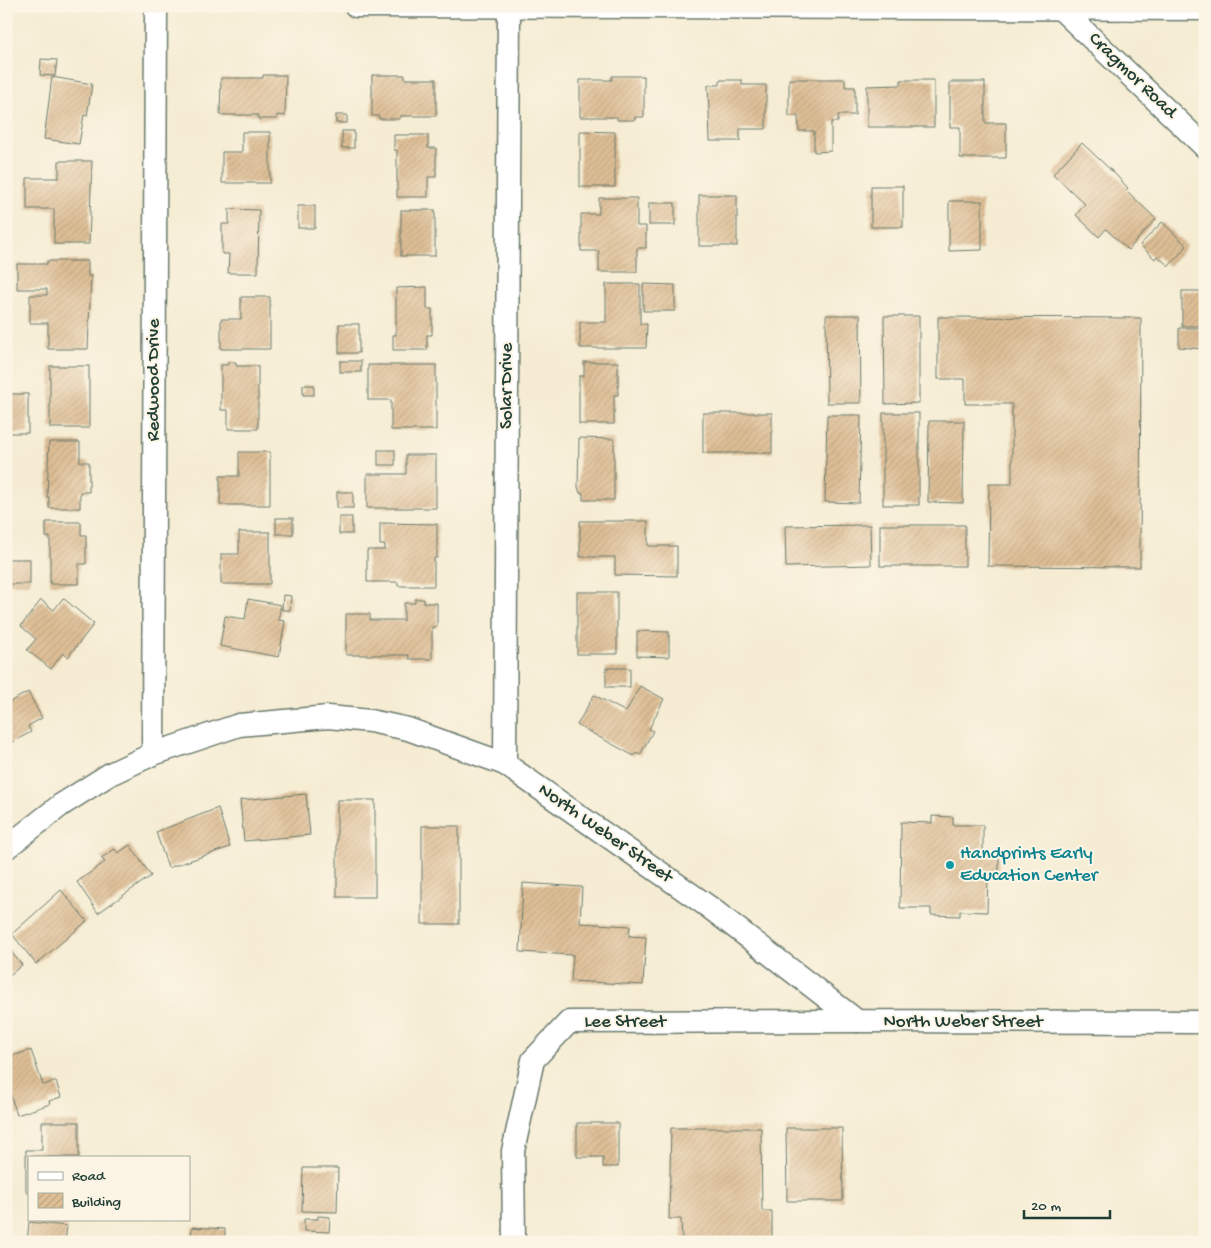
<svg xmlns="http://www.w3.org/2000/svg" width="1211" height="1248" font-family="'Gochi Hand',sans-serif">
<defs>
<pattern id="building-hatch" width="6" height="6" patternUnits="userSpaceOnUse" patternTransform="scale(1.25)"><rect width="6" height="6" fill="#debe95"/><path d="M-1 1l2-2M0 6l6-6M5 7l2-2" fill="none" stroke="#bea481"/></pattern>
</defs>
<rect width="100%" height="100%" fill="#fcf5e5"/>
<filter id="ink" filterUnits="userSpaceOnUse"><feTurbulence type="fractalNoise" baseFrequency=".02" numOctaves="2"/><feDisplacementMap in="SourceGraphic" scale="10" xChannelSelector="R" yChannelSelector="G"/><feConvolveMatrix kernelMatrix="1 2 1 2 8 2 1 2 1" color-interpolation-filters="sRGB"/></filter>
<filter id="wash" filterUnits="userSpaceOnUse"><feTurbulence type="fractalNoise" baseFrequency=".0096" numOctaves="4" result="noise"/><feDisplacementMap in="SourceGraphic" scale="20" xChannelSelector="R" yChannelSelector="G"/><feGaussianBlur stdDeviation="1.12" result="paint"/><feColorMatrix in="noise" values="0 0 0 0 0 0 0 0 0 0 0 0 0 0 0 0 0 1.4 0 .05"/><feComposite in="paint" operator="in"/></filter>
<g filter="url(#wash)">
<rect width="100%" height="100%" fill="#f5ecd3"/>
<g id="blocks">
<g fill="url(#building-hatch)">
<polygon points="41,59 57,60 55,76 40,75"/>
<polygon points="263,75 286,75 285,116 277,115 277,119 258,119 258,115 220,115 221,78 263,78"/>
<polygon points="372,75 405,75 405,79 436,79 436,116 400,116 400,119 379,119 379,116 372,116"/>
<polygon points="612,76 644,76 644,117 635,117 635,120 617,120 617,117 580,117 580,80 612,80"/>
<polygon points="52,77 92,84 87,116 84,115 79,144 44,139"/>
<polygon points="789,79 845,79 845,87 855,87 855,115 838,115 838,122 831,122 831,151 814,152 814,131 799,131 798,116 789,116"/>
<polygon points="720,80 742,80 742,85 766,85 766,129 740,129 740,141 710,141 708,85 720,85"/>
<polygon points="901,80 934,80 934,127 867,127 867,86 901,85"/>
<polygon points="950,82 985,82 985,123 1006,123 1006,158 960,158 960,127 950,127"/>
<rect x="336" y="115" width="11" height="8"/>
<rect x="342" y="131" width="12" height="17"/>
<polygon points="580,131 615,132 615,187 580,187"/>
<polygon points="242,132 270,132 270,183 222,183 222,152 242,152"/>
<polygon points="394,135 428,135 428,148 436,148 436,177 428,177 428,197 397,197 397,150 394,150"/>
<polygon points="1082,143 1116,175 1128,188 1126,190 1156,219 1128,250 1106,229 1099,237 1076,215 1085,204 1053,174"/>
<polygon points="59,161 92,161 89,244 54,244 54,209 27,209 27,178 59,178"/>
<rect x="871" y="186" width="32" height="41"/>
<rect x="699" y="195" width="38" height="51"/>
<polygon points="599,198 637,198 637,226 646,226 646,248 637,248 637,272 599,272 599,251 581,251 581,214 599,214"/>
<polygon points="949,201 982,201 982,250 949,251"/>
<rect x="649" y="203" width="26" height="22"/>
<rect x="298" y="206" width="17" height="22"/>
<polygon points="229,209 259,210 258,273 228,273 229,254 222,254 222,224 229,224"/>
<rect x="401" y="210" width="34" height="46"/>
<polygon points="1162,222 1187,246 1169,266 1157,256 1155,259 1140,245"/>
<polygon points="47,261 88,261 88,276 91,276 88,349 48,349 48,323 30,323 30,295 47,295 47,289 17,289 17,264 47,264"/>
<polygon points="606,284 640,284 640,324 647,324 646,348 580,348 580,322 606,322"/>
<polygon points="643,284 675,285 675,311 643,311"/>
<polygon points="427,287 427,309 432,309 432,335 427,335 427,350 393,350 393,335 396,335 396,288"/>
<rect x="1182" y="291" width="23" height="35"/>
<polygon points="241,297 270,297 270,349 221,349 221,319 241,319"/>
<polygon points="826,315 860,315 861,403 827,403"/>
<polygon points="884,316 919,316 919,403 885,404"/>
<polygon points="938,317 1141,318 1140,567 988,566 989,484 1012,484 1012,404 965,404 965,379 938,379"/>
<rect x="339" y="324" width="20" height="29"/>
<polygon points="1179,328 1205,328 1203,349 1179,347"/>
<rect x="340" y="361" width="21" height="11"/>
<polygon points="228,362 236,362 236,366 258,366 258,429 228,429 228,410 221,410 221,365 228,365"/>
<polygon points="584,362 618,362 618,395 614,395 614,424 579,424 579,376 584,376"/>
<polygon points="368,365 436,365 436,430 391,430 391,400 368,400"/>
<rect x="50" y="366" width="39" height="62"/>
<rect x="303" y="385" width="11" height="10"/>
<rect x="6" y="394" width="22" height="39"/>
<rect x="703" y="413" width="69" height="40"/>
<rect x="883" y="413" width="36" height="92"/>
<polygon points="827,415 861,415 859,503 825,502"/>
<polygon points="929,421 964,421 963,503 928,502"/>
<polygon points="579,438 614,439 614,500 583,500 583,493 580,493 578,487"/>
<polygon points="49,442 80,442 80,462 89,462 89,492 80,492 80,508 49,508 49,497 47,497"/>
<rect x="378" y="450" width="17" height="15"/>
<polygon points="239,452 270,452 270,505 220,505 220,476 239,476"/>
<polygon points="406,455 436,455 436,508 367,508 367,474 406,474"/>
<rect x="337" y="492" width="16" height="16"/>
<rect x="339" y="517" width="13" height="17"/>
<rect x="276" y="518" width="17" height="16"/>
<polygon points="580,521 648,521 648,546 677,546 677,576 615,575 615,557 580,557"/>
<polygon points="46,522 81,522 81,535 86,535 86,564 79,564 79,584 50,584 50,537 46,537"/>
<polygon points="380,523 437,524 437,558 434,558 434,586 398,586 398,582 367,582 367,550 385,550 385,545 380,545"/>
<polygon points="870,525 871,565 786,567 785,526"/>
<rect x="880" y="525" width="85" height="41"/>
<polygon points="239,532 270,532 270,584 221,584 221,554 239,554"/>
<rect x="6" y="559" width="24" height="25"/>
<rect x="577" y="592" width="40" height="62"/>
<polygon points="283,595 291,596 290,610 282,610"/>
<polygon points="63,598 94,624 68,657 63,653 51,669 27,650 36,639 21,626 41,600 54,610"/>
<polygon points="248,599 281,605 278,620 285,621 279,657 220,646 225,616 245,619"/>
<polygon points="415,599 424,599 424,603 437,603 437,627 432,627 432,659 409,659 409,655 346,655 346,614 370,614 370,620 404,620 404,603 415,603"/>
<polygon points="637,631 669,632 669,657 637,656"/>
<rect x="606" y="668" width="24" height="19"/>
<polygon points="640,686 664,699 649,729 653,731 640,755 636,753 634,756 577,725 594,695 626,712"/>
<polygon points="28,692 42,718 28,726 31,732 7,745 6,704"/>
<polygon points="306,794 310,835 244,841 240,800"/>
<rect x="337" y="800" width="38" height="97"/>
<polygon points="218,808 230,847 168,868 156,832"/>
<polygon points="932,816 953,817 953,825 983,825 983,856 999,856 999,875 988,875 987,912 960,911 960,916 931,915 931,908 900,908 901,822 932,823"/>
<rect x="422" y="826" width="37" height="98"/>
<polygon points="130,845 151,876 98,913 77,882 105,862 101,858 115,849 118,853"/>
<polygon points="523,883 582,887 580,923 630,926 629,936 646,937 643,985 571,981 573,955 520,952"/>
<polygon points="61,890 87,921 36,964 12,934"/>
<polygon points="6,946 22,965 6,978"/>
<polygon points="31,1050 43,1085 56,1081 61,1097 49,1101 50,1104 17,1115 6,1081 6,1058"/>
<polygon points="42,1122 79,1122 79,1157 29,1157 29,1192 26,1192 26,1150 42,1150"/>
<polygon points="577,1123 618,1123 618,1167 603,1167 603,1157 577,1157"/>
<polygon points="671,1128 761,1128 762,1211 772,1211 772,1242 682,1242 681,1219 669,1219"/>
<polygon points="786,1128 842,1128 843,1201 787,1201"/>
<polygon points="303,1168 338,1168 337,1212 302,1211"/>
<polygon points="318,1216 330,1217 329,1232 304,1231 304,1219 318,1219"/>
<polygon points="29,1222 67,1226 65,1242 27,1242"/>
<polygon points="192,1227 225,1229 225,1242 191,1242"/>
</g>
</g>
</g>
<g filter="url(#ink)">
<use href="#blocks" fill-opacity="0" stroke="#6a7a6c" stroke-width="1"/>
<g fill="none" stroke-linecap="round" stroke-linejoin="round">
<g stroke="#6a7a6c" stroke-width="25">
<g id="minor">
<polyline points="356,6 1205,9"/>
<polyline points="1058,6 1205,147"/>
<polyline points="153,754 156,6"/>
<polyline points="505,764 509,7"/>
<polyline points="6,848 61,805 110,774 153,754 239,725 328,717 370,721 408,729 505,764 709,907 857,1021 1205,1022"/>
<polyline points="514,1242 513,1151 533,1060 569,1022 857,1021"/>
</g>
</g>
<use href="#minor" stroke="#fff" stroke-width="22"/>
</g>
</g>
<circle fill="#0f9aa8" stroke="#fcf5e5" stroke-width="2" cx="950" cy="865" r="5"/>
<g text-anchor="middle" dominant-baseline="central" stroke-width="4" stroke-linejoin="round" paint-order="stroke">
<g font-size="19" fill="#1f3d34" stroke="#fcf5e5">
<text transform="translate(1132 76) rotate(44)">Cragmor Road</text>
<text transform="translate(154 380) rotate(-90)">Redwood Drive</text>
<text transform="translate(507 386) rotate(-90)">Solar Drive</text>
<text transform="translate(605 834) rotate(35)">North Weber Street</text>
<text x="625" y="1022">Lee Street</text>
<text x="963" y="1022">North Weber Street</text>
</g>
<g font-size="19" fill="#0d838f" stroke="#fcf5e5" text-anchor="start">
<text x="960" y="854">Handprints Early<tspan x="960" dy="22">Education Center</tspan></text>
</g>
</g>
<rect width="1211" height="1248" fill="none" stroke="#fcf5e5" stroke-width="25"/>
<rect x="28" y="1156" width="162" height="65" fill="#fcf5e5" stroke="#a4ab9e"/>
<rect x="38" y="1172" width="25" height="8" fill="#ffffff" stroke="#a4ab9e"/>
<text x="72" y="1180" font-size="15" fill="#1f3d34">Road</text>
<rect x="38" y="1193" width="25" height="15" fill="url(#building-hatch)" stroke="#a4ab9e"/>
<text x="72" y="1206" font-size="15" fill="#1f3d34">Building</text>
<path d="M1024 1210v8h86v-8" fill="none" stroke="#1f3d34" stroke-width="2.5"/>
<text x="1031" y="1210" font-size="15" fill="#1f3d34" stroke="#fcf5e5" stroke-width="4" paint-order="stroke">20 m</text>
</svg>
